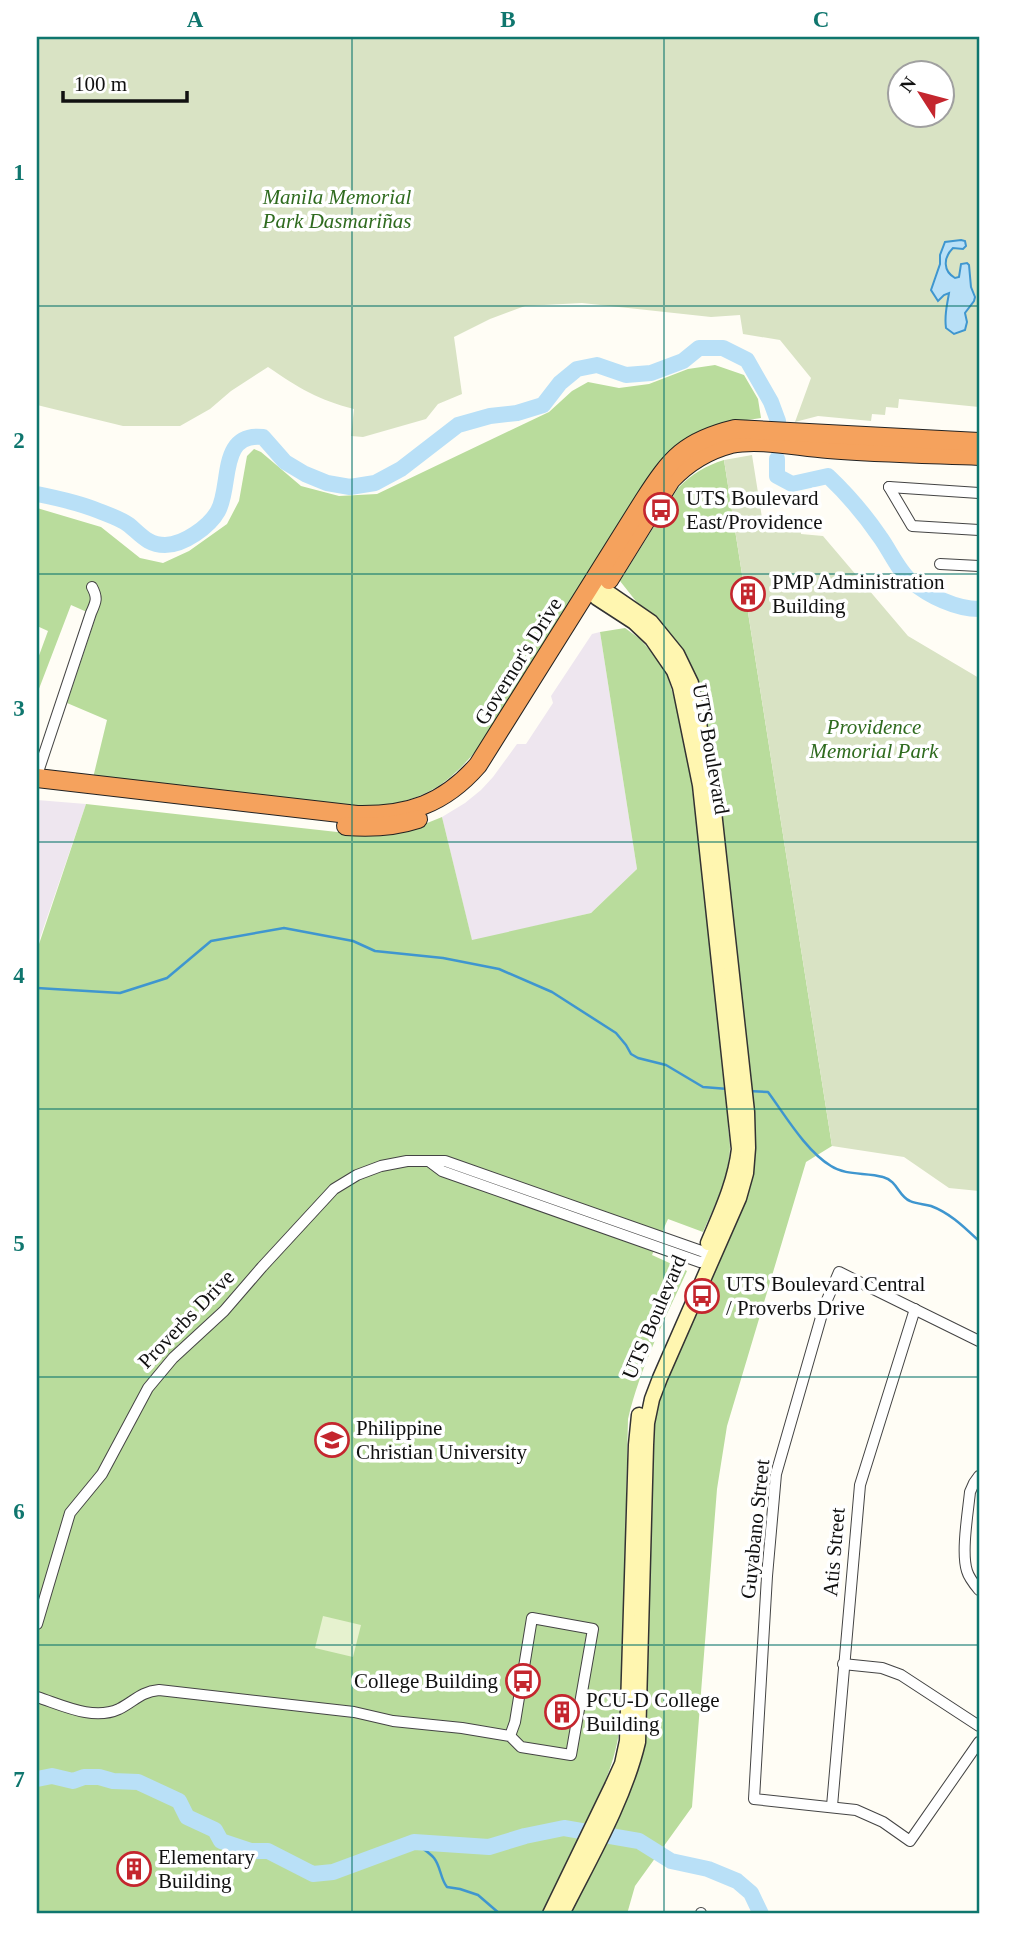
<svg xmlns="http://www.w3.org/2000/svg" width="1016" height="1951" font-family="'Times New Roman',serif">
<rect width="100%" height="100%" fill="#fffdf5"/>
<g fill="#eee6ef">
<polygon points="600,632 637,869 591,913 472,941 442,817 465,803 481,790 493,777 517,744 526,744 553,703 551,696 592,634"/>
<polygon points="37,800 86,804 39,941 37,942"/>
</g>
<g fill="#b9dc9c">
<path d="M715,365L744,375L758,399L761,418C716,424 686,430 656,466L478,748C443,792 413,805 357,807L92,782L107,720L67,703L96,616L71,605L37,694V661L48,631L37,626V508L101,527L140,558L163,563L189,551L227,524L239,501L247,456L254,449L261,452L301,486L339,496L377,494L549,412L572,391L588,382L619,388L649,384L688,369Z"/>
<path d="M724,460L832,1146L806,1162L727,1426L717,1489L692,1807L635,1886L627,1914H570L628,1792L653,1423L666,1379L746,1199C755,1164 755,1147 753,1111L718,783L698,680L690,663L674,638L659,621L639,605L620,581L678,488C692,474 705,466 724,460Z"/>
<path d="M625,628L640,639L654,655L667,675L678,710L692,786L725,1067L724,1076L729,1114C726,1125 730,1136 730,1147C729,1178 715,1205 703,1232L668,1219L652,1255L687,1271C665,1319 640,1367 628,1419L621,1717C617,1761 602,1790 583,1830C570,1858 557,1886 544,1914H37V950L86,804L355,834L410,830L442,817L472,940L591,913L637,869L600,632Z"/>
</g>
<g fill="#d9e3c4" fill-rule="evenodd">
<path d="M37,37H979V407L899,399L898,408L886,407L885,415L872,414L871,421L818,416L795,422L811,378L780,340L743,334L740,315L711,317L582,303L525,306L490,319L454,337L462,394L438,404L426,419L363,437L351,436L354,409C318,400 299,388 268,367L231,391L210,409L180,426H123L37,405ZM900,74H942V116H900Z"/>
<polygon points="752,455 763,524 801,527 801,534 823,536 908,636 979,678 979,1191 949,1188 904,1157 832,1146 724,460"/>
</g>
<polygon fill="#e6f2cf" points="323,1616 361,1625 353,1657 315,1648"/>
<path fill="#b9e0f7" stroke="#3f96cf" stroke-width="2" d="M961,240L965,241L966,246L963,249L953,248C943,258 943,271 955,278L959,277L961,264L967,263L969,265L971,287L975,297L974,301L965,313L967,322L965,330L954,334L946,328C944,315 947,306 949,293L944,295L938,301L931,290L940,264V255L945,242Z"/>
<g fill="none" stroke-linecap="round" stroke-linejoin="round">
<g stroke="#3f96cf" stroke-width="2.5">
<polyline points="37,988 120,993 167,978 211,941 284,928 353,941 375,951 443,958 499,969 552,992 616,1033 626,1045 631,1054 638,1058 666,1065 703,1087 728,1089"/>
<path d="M748,1091L768,1092C785,1115 806,1151 831,1166C846,1176 866,1172 883,1177C898,1181 898,1196 910,1201C916,1204 925,1204 931,1206C950,1213 964,1227 979,1241"/>
<path d="M414,1842C420,1847 429,1852 434,1858C441,1867 440,1878 447,1887L460,1889L478,1895L500,1914"/>
</g>
<g stroke="#b9e0f7" stroke-width="16">
<path d="M777,459V476L792,484L828,476C847,494 865,515 880,537C889,549 899,572 911,581C929,596 956,609 979,609"/>
<path d="M37,494C57,498 80,503 99,511C109,515 121,519 129,525C141,535 148,545 165,545C176,545 186,540 195,534C204,528 213,520 218,511C232,486 218,432 263,437L285,462L305,474L327,483L350,487L375,483L401,469L458,425L490,416L517,413L543,405L560,383L577,369L597,365L626,375L651,373L683,361L699,348H723L747,360L771,402L778,421"/>
<polyline points="37,1779 52,1776 73,1781 84,1777 99,1777 113,1781 138,1782 179,1801 187,1817 215,1830 221,1841 251,1851 268,1851 313,1874 333,1872 414,1842 489,1847 525,1836 564,1828 639,1841 671,1861 708,1869 737,1881 751,1893 761,1914"/>
</g>
<g stroke="#444" stroke-width="12">
<g id="street">
<polyline points="889,487 912,526 979,530"/>
<polyline points="889,487 979,493"/>
<polyline points="940,564 979,566"/>
<path d="M37,775L91,613C96,602 98,598 92,587"/>
<polyline points="979,1341 839,1272 824,1307 776,1474 767,1576 754,1799 856,1810 883,1822 910,1841 979,1742"/>
<path d="M979,1476L974,1483L970,1492C968,1512 961,1553 967,1571C969,1578 974,1584 979,1590"/>
<polyline points="37,1624 70,1513 102,1474 148,1388 173,1358 224,1311 262,1267 334,1189 357,1175 381,1166 407,1161 445,1161 704,1252 711,1260 700,1262 442,1171 430,1162"/>
<polyline points="843,1664 882,1668 901,1675 979,1726"/>
<path d="M37,1697C62,1705 93,1721 119,1709C135,1701 140,1692 159,1690L354,1712L393,1721L462,1728L510,1736L521,1747L571,1755L593,1629L532,1618L515,1722L510,1736"/>
<polyline points="832,1806 860,1485 915,1309"/>
<polyline points="701,1914 701,1913"/>
</g>
</g>
<g stroke="#333" stroke-width="17">
<g id="secondary">
<path d="M590,587L597,598L634,622L652,639L674,671L680,687L700,785L739,1149C735,1183 721,1212 708,1243"/>
<polyline points="550,1914 612,1786 622,1764 627,1741 636,1445 639,1415"/>
<path d="M562,1914C589,1860 624,1801 638,1742L646,1445L647,1423L652,1399L660,1378L739,1198L746,1173L748,1148L747,1112L711,784L691,683L677,654L651,622L603,589L590,587"/>
</g>
</g>
<g stroke="#222" stroke-width="20">
<g id="highway">
<path d="M609,580L671,480C687,463 708,450 731,444C760,438 798,447 828,449C878,453 929,454 979,456"/>
<path d="M37,778L357,815C408,816 444,804 478,765L644,500C671,458 685,441 735,429L979,442"/>
<path d="M346,826C371,828 394,827 418,819"/>
</g>
</g>
<use href="#street" stroke="#fff" stroke-width="10"/>
<use href="#secondary" stroke="#fff6b0" stroke-width="14"/>
<use href="#highway" stroke="#f5a25d" stroke-width="18"/>
</g>
<path fill="none" stroke="#0f766e" stroke-width="2" stroke-opacity="0.55" d="M352,37V1914M664,37V1914M37,306H979M37,574H979M37,842H979M37,1109H979M37,1377H979M37,1645H979"/>
<defs>
<g id="bus-ring" transform="scale(1.75)"><circle r="9.5" fill="#fff" stroke="#c4262e" stroke-width="1.5"/><path d="M-5-6H5V4H4V6H2V4H-2V6H-4V4H-5ZM-3.5-4V0h7V-4ZM-3.5 1.2v1.5H-2V1.2ZM2 1.2v1.5H3.5V1.2Z" fill="#c4262e"/></g>
<g id="building-ring" transform="scale(1.75)"><circle r="9.5" fill="#fff" stroke="#c4262e" stroke-width="1.5"/><path d="M-4-6H4V6H1V3H-1V6H-4ZM-2.5-4.3h1.7v1.8h-1.7ZM.8-4.3h1.7v1.8H.8ZM-2.5-1h1.7V.8h-1.7ZM.8-1h1.7V.8H.8Z" fill="#c4262e"/></g>
<g id="university-ring" transform="scale(1.75)"><circle r="9.5" fill="#fff" stroke="#c4262e" stroke-width="1.5"/><path d="M0-5L7-2L0 1L-7-2ZM-4 1L0 2.5L4 1V4Q0 6-4 4Z" fill="#c4262e"/></g>
</defs>
<g fill-rule="evenodd">
<use href="#bus-ring" x="661" y="510"/>
<use href="#building-ring" x="748" y="594"/>
<use href="#bus-ring" x="702" y="1296"/>
<use href="#university-ring" x="332" y="1440"/>
<use href="#bus-ring" x="523" y="1681"/>
<use href="#building-ring" x="562" y="1712"/>
<use href="#building-ring" x="134" y="1869"/>
</g>
<g text-anchor="middle" dominant-baseline="central" stroke-width="7" stroke-linejoin="round" paint-order="stroke">
<g font-size="21" font-style="italic" fill="#2f6b1f" stroke="#fff">
<text x="337" y="197">Manila Memorial<tspan x="337" dy="24">Park Dasmariñas</tspan></text>
<text x="874" y="727">Providence<tspan x="874" dy="24">Memorial Park</tspan></text>
</g>
<g font-size="21" fill="#111" stroke="#fff" text-anchor="start">
<text x="686" y="498">UTS Boulevard<tspan x="686" dy="24">East/Providence</tspan></text>
<text x="772" y="582">PMP Administration<tspan x="772" dy="24">Building</tspan></text>
<text x="726" y="1284">UTS Boulevard Central<tspan x="726" dy="24">/ Proverbs Drive</tspan></text>
<text x="356" y="1428">Philippine<tspan x="356" dy="24">Christian University</tspan></text>
<text x="498" y="1681" text-anchor="end">College Building</text>
<text x="586" y="1700">PCU-D College<tspan x="586" dy="24">Building</tspan></text>
<text x="158" y="1857">Elementary<tspan x="158" dy="24">Building</tspan></text>
</g>
<g font-size="21" fill="#111" stroke="#fff">
<text transform="translate(518 661) rotate(-58)">Governor's Drive</text>
<text transform="translate(711 749) rotate(80)">UTS Boulevard</text>
<text transform="translate(654 1317) rotate(-67)">UTS Boulevard</text>
<text transform="translate(186 1319) rotate(-46)">Proverbs Drive</text>
<text transform="translate(755 1529) rotate(-84)">Guyabano Street</text>
<text transform="translate(834 1552) rotate(-85)">Atis Street</text>
</g>
</g>
<rect width="1016" height="1951" fill="none" stroke="#ffffff" stroke-width="77"/>
<g transform="translate(921 94) rotate(306)"><circle r="33" fill="#ffffff" stroke="#a0a0a0" stroke-width="2"/>
<path d="M0-5L12 26L0 18L-12 26Z" fill="#c4262e"/>
<text y="-10" font-size="19" font-weight="bold" text-anchor="middle" fill="#111111">N</text>
</g>
<path d="M63 91v10h124v-10" fill="none" stroke="#111111" stroke-width="3.5"/>
<text x="74" y="91" font-size="21" fill="#111111" stroke="#ffffff" stroke-width="5" paint-order="stroke">100 m</text>
<rect x="38" y="38" width="940" height="1874" fill="none" stroke="#0f766e" stroke-width="2.5"/>
<g font-size="23" text-anchor="middle" font-weight="bold" fill="#0f766e">
<text x="195" y="27">A</text>
<text x="508" y="27">B</text>
<text x="821" y="27">C</text>
<text x="19" y="180">1</text>
<text x="19" y="448">2</text>
<text x="19" y="716">3</text>
<text x="19" y="983">4</text>
<text x="19" y="1251">5</text>
<text x="19" y="1519">6</text>
<text x="19" y="1787">7</text>
</g>
</svg>
